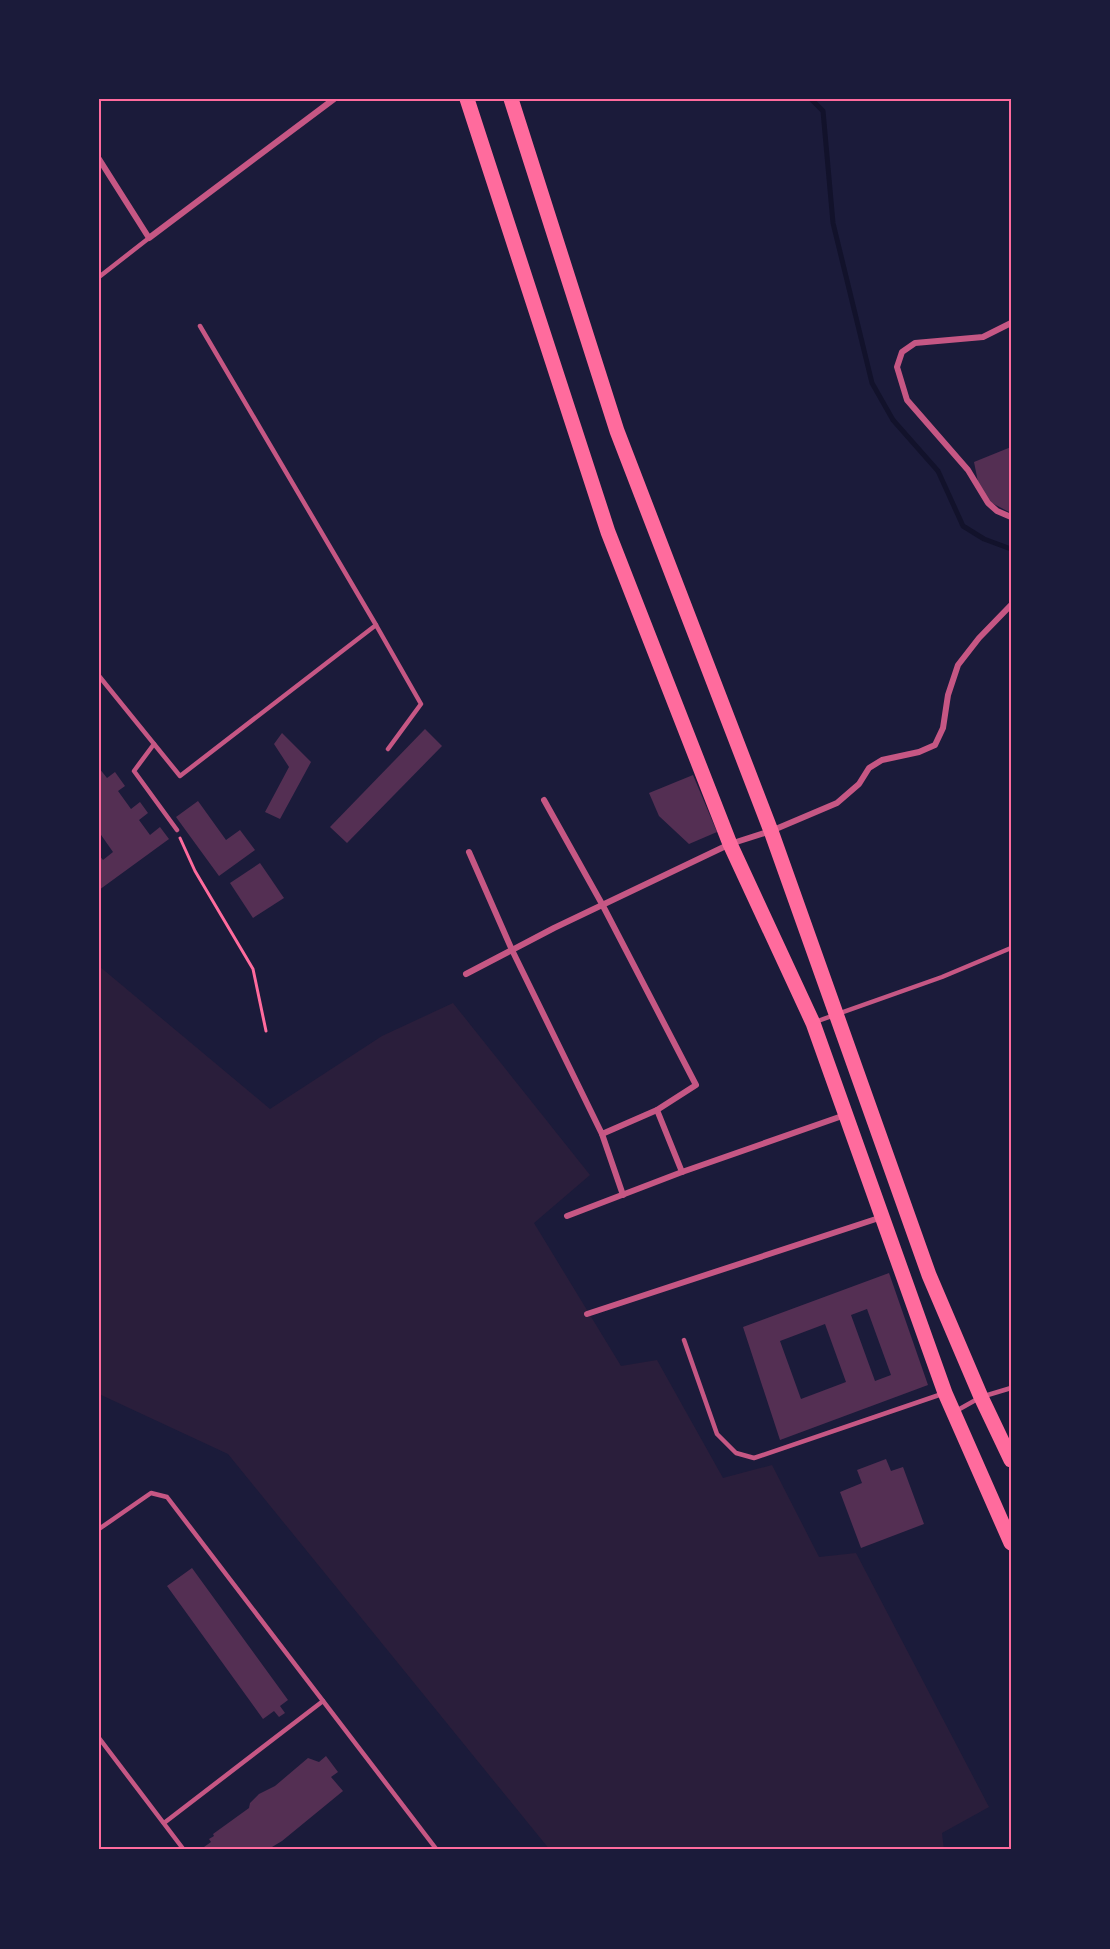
<svg xmlns="http://www.w3.org/2000/svg" width="1110" height="1949" font-family="Barlow,sans-serif">
<rect width="100%" height="100%" fill="#1b1b3a"/>
<polygon fill="#2a1e3b" points="99,966 270,1109 382,1036 453,1003 590,1175 534,1223 621,1366 657,1360 723,1478 772,1465 819,1557 856,1553 989,1807 942,1833 944,1850 550,1850 228,1454 99,1394"/>
<g fill="none" stroke-linecap="round" stroke-linejoin="round">
<polyline stroke="#12122b" stroke-width="5" points="811,99 823,111 833,223 872,383 893,420 938,471 963,526 984,539 1011,549"/>
</g>
<g fill="#542f53" fill-rule="evenodd">
<polygon points="1011,447 1011,513 990,502 980,492 974,462"/>
<polygon points="425,729 442,746 347,843 330,827"/>
<polygon points="282,733 311,762 280,819 265,812 289,767 274,744"/>
<polygon points="99,768 107,778 115,772 125,786 118,791 131,809 140,802 148,813 139,820 150,835 160,827 169,839 99,890 99,855 103,860 113,852 99,832"/>
<polygon points="693,775 717,832 689,844 659,816 649,793"/>
<polygon points="198,801 226,840 240,830 255,850 219,876 176,817"/>
<polygon points="260,863 284,898 253,918 230,883"/>
<path d="M889,1273L928,1385L780,1440L743,1327ZM867,1309L891,1375L875,1381L851,1315ZM825,1324L846,1382L801,1399L780,1341Z"/>
<polygon points="886,1459 891,1471 903,1467 924,1524 861,1548 840,1492 862,1483 857,1470"/>
<polygon points="192,1568 288,1700 280,1706 285,1713 279,1717 274,1711 263,1719 167,1586"/>
<polygon points="326,1756 338,1772 331,1777 343,1791 282,1841 267,1850 206,1850 204,1847 211,1842 209,1839 214,1836 213,1834 249,1808 250,1803 259,1794 275,1786 308,1758 319,1762"/>
</g>
<g fill="none" stroke-linecap="round" stroke-linejoin="round">
<polyline stroke="#ff6b9d" stroke-width="3" points="180,838 195,871 253,969 266,1031"/>
<g stroke="#c65784" stroke-width="4.5">
<polyline points="99,277 149,238"/>
<polyline points="200,326 376,625"/>
<polyline points="99,676 180,776 376,625 421,704 388,749"/>
<polyline points="154,744 134,771 177,830"/>
<polyline points="815,1022 942,977 1011,948"/>
<polyline points="684,1340 717,1434 736,1453 754,1458 942,1394"/>
<polyline points="956,1411 981,1397 1011,1388"/>
<polyline points="99,1529 151,1493 167,1497 437,1850"/>
<polyline points="99,1738 184,1850"/>
<polyline points="164,1823 323,1701"/>
</g>
<g stroke="#c65784" stroke-width="6">
<polyline points="99,159 149,238 334,99"/>
<polyline points="1011,323 983,337 915,343 902,352 897,367 907,400 968,470 988,503 997,511 1011,517"/>
<polyline points="469,852 512,950 602,1134 657,1110 696,1085 602,904 544,800"/>
<polyline points="466,974 554,928 730,844 771,831 837,803 859,784 869,768 882,760 919,752 935,745 943,728 948,695 958,665 979,638 1011,605"/>
<polyline points="657,1110 682,1172"/>
<polyline points="602,1134 623,1195"/>
<polyline points="567,1216 682,1172 845,1115"/>
<polyline points="587,1314 882,1217"/>
</g>
<g stroke="#ff6b9d" stroke-width="15">
<polyline points="467,99 608,532 730,844 813,1023 945,1393 1011,1543"/>
<polyline points="511,99 617,431 771,831 929,1275 981,1397 1011,1460"/>
</g>
</g>
<rect width="1110" height="1949" fill="none" stroke="#1b1b3a" stroke-width="201"/>
<rect x="100" y="100" width="910" height="1748" fill="none" stroke="#ff6b9d" stroke-width="2"/>
</svg>
